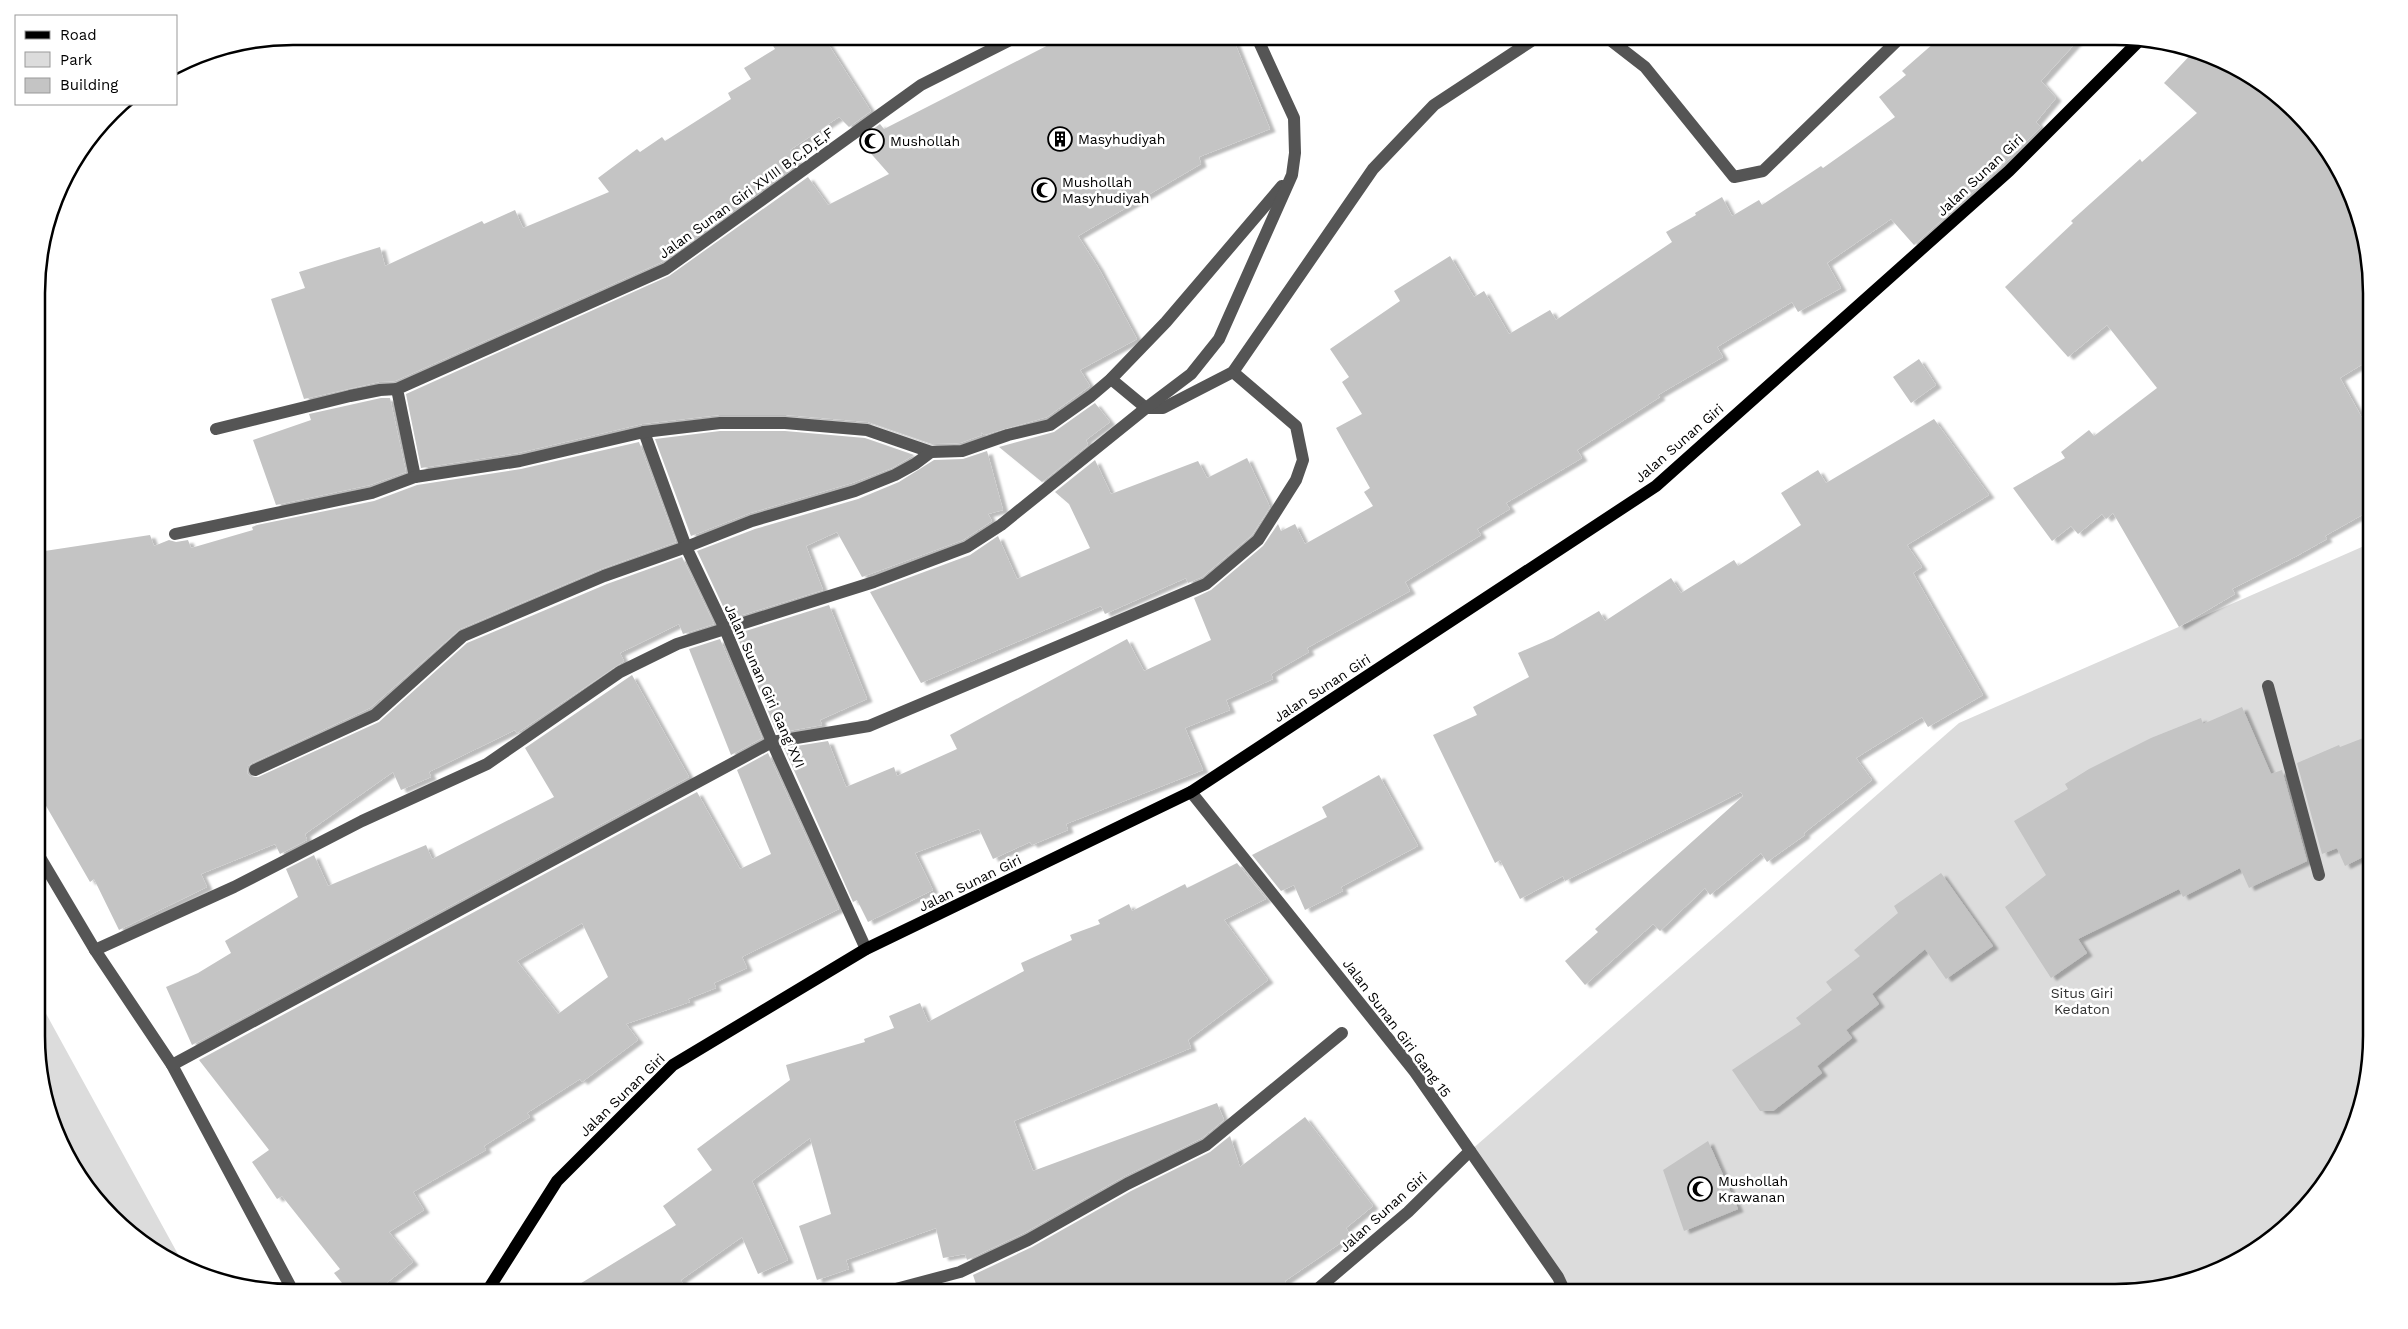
<svg xmlns="http://www.w3.org/2000/svg" width="2408" height="1329" font-family="'Work Sans',sans-serif">
<defs>
<filter id="shadow"><feDropShadow dx="5.5" dy="3" stdDeviation="1" flood-color="#0004"/></filter>
</defs>
<rect width="100%" height="100%" fill="#fff"/>
<g fill="#dcdcdc">
<polygon points="2371,543 2371,1053 2363,1103 2338,1164 2308,1206 2257,1250 2197,1279 2132,1292 1565,1292 1470,1151 1959,723"/>
<path d="M38,999L185,1267C106,1234 52,1154 39,1071C35,1048 38,1022 38,999Z"/>
</g>
<g fill="#c4c4c4" fill-rule="evenodd" filter="url(#shadow)">
<polygon points="767,36 823,36 871,111 849,127 839,117 790,150 799,163 662,262 395,381 379,382 304,399 271,299 305,288 299,272 380,247 385,266 482,221 484,224 515,210 523,228 609,192 598,178 637,149 640,152 662,137 665,141 731,99 728,93 751,79 744,68 775,49"/>
<polygon points="1066,36 1232,36 1270,129 1199,157 1201,164 1078,236 1098,267 1137,339 1080,370 1090,386 1047,417 984,435 981,432 982,435 960,443 932,444 868,422 786,415 719,415 642,424 518,453 421,468 406,394 669,276 808,177 828,205 889,174 859,140 880,124 884,129"/>
<polygon points="1942,36 2082,36 2041,81 2056,98 2036,122 2041,127 2003,165 1914,245 1891,219 1827,263 1841,288 1798,312 1792,302 1717,347 1723,357 1658,395 1660,397 1577,450 1582,458 1506,503 1510,509 1477,529 1481,535 1405,582 1410,591 1307,648 1309,652 1271,674 1273,679 1226,700 1230,710 1185,728 1203,770 1066,824 1068,830 1032,845 1030,842 993,859 979,829 915,853 933,890 868,922 857,900 853,902 784,748 828,741 846,787 894,767 897,776 957,749 950,735 1127,639 1144,671 1211,640 1194,598 1211,590 1263,546 1278,524 1281,531 1295,524 1305,544 1373,506 1364,492 1370,488 1336,428 1362,414 1342,382 1349,377 1330,349 1400,301 1394,291 1450,256 1474,297 1484,291 1509,334 1550,310 1556,320 1672,242 1666,232 1696,215 1695,213 1722,197 1732,216 1759,200 1762,205 1821,166 1823,168 1895,117 1879,97 1906,75 1902,71"/>
<polygon points="2195,50 2243,70 2296,111 2329,151 2358,211 2371,276 2371,359 2340,378 2371,434 2371,510 2325,536 2327,539 2295,557 2232,589 2235,594 2179,627 2113,513 2106,519 2102,514 2078,534 2071,526 2052,541 2013,488 2065,458 2061,452 2089,430 2094,436 2157,388 2107,325 2068,357 2005,287 2073,223 2071,221 2140,159 2142,162 2197,113 2164,83"/>
<polygon points="1919,359 1936,385 1911,403 1893,377"/>
<polygon points="381,398 390,398 406,472 370,485 276,505 253,440 311,420 309,414"/>
<polygon points="1095,403 1110,422 1086,440 1088,445 1042,482 999,447 1054,432"/>
<polygon points="1934,419 1989,495 1907,545 1922,567 1913,573 1983,695 1928,727 1922,717 1856,758 1872,780 1804,833 1805,835 1767,862 1761,853 1710,895 1705,888 1660,931 1653,924 1585,985 1565,961 1598,932 1595,929 1743,796 1741,792 1565,881 1563,876 1520,899 1500,860 1495,863 1433,735 1477,715 1473,707 1529,677 1518,653 1553,638 1599,611 1605,621 1671,578 1681,593 1734,560 1738,566 1801,525 1781,493 1818,470 1826,483"/>
<polygon points="720,431 785,431 865,438 914,455 892,468 852,483 750,513 691,536 655,439"/>
<polygon points="639,442 676,542 601,569 460,629 370,708 252,763 248,766 247,773 251,777 258,777 379,722 467,643 607,584 682,557 714,624 683,634 679,624 620,653 624,661 517,733 515,730 429,772 431,777 401,790 393,772 305,834 307,840 280,854 275,844 201,874 207,887 119,930 94,879 90,882 38,792 38,552 150,535 154,546 169,540 176,542 188,540 191,548 253,530 252,527 257,525 374,501 417,485 521,469"/>
<polygon points="987,451 1003,510 988,514 992,521 963,540 862,577 837,532 806,546 823,590 729,619 697,551 755,529 858,499 899,482 934,460 963,459"/>
<polygon points="1247,458 1270,507 1252,535 1202,577 1188,583 1186,578 1105,614 1101,606 921,683 870,592 970,555 998,536 1017,579 1090,548 1069,504 1055,492 1095,460 1111,494 1198,461 1207,478"/>
<polygon points="829,605 867,699 820,720 822,725 777,733 736,634"/>
<polygon points="720,639 762,738 731,755 689,649"/>
<polygon points="632,675 689,777 192,1045 166,987 198,973 231,953 225,941 298,897 286,869 314,855 328,886 426,845 432,859 554,797 525,748"/>
<polygon points="2242,707 2271,774 2282,770 2307,861 2249,888 2240,868 2183,897 2179,889 2078,939 2087,953 2051,978 2005,907 2046,875 2014,821 2068,789 2065,784 2089,769 2151,738 2201,718 2203,724"/>
<polygon points="2371,735 2371,853 2345,866 2337,848 2322,854 2297,763 2339,745 2340,747"/>
<path d="M768,753L839,909L742,957L747,968L714,983L716,988L688,999L690,1002L626,1024L638,1040L582,1082L580,1079L527,1113L530,1117L484,1146L486,1150L413,1192L424,1210L389,1232L413,1262L374,1293H350L334,1273L340,1269L282,1196L277,1199L252,1162L269,1150L199,1060L697,792L740,869L771,854L737,770ZM582,923L608,977L558,1014L517,961Z"/>
<polygon points="1379,775 1418,846 1341,887 1343,891 1305,910 1294,885 1281,891 1252,855 1327,817 1322,807"/>
<polygon points="1237,863 1266,899 1224,920 1268,980 1188,1040 1191,1048 1014,1121 1033,1171 1217,1103 1224,1120 1202,1138 1123,1177 1024,1233 967,1260 965,1254 943,1258 936,1228 846,1260 849,1269 817,1280 799,1226 831,1214 810,1138 752,1181 788,1260 758,1274 742,1237 681,1280 688,1293 565,1293 676,1225 663,1206 712,1170 697,1149 790,1080 786,1065 865,1042 864,1039 894,1028 889,1016 920,1003 928,1022 1024,971 1021,963 1072,940 1070,935 1100,924 1098,920 1129,904 1132,911 1185,884 1187,888"/>
<polygon points="1941,873 1993,946 1946,979 1925,949 1872,994 1879,1004 1846,1030 1852,1038 1817,1066 1822,1073 1773,1111 1760,1111 1732,1070 1801,1024 1796,1018 1832,990 1826,982 1860,956 1854,950 1898,913 1894,906"/>
<polygon points="1305,1117 1373,1206 1346,1228 1351,1236 1285,1281 1290,1292 979,1293 973,1275 1032,1247 1131,1191 1210,1152 1230,1136 1240,1167"/>
<polygon points="1708,1141 1738,1209 1684,1231 1663,1170"/>
</g>
<g fill="none" stroke-linecap="round" stroke-linejoin="round">
<g stroke="#555" stroke-width="12">
<polyline points="1605,36 1645,67 1734,177 1763,171 1902,36"/>
<polyline points="1111,379 1146,408 1163,408 1233,372 1373,169 1434,105 1539,36"/>
<polyline points="216,429 350,396 380,390 397,389"/>
<polyline points="644,432 686,547 725,629 772,742 866,949"/>
<polyline points="415,477 397,389 666,269 921,85 1018,36"/>
<polyline points="175,534 372,493 415,477 520,461 644,432 720,423 785,423 867,430 931,452 962,451 1008,435 1050,425 1091,396 1111,379 1166,322 1282,186"/>
<polyline points="2268,686 2319,875"/>
<polyline points="255,770 375,715 463,636 604,576 686,547 752,521 855,491 895,475 915,464 931,452"/>
<polyline points="1191,792 1415,1072 1558,1277 1565,1292"/>
<polyline points="38,854 95,950 172,1065 294,1293"/>
<polyline points="95,950 234,887 362,821 487,764 620,672 677,644 874,582 967,547 1001,525 1146,408 1191,374 1219,339 1292,175 1295,153 1294,118 1260,44 1259,36"/>
<polyline points="172,1065 772,742 869,726 1206,584 1258,540 1296,480 1303,460 1296,426 1233,372"/>
<polyline points="1314,1292 1408,1212 1470,1151"/>
<polyline points="868,1293 892,1290 960,1272 1028,1240 1127,1184 1206,1145 1342,1033"/>
</g>
<polyline stroke="#000" stroke-width="12" points="486,1293 557,1181 673,1065 866,949 1191,792 1656,486 2009,171 2140,40"/>
</g>
<defs>
<g id="building-ring" transform="scale(1.25)"><circle r="9.5" fill="#fff" stroke="#000" stroke-width="1.5"/><path d="M-4-6H4V6H1V3H-1V6H-4ZM-2.5-4.3h1.7v1.8h-1.7ZM.8-4.3h1.7v1.8H.8ZM-2.5-1h1.7V.8h-1.7ZM.8-1h1.7V.8H.8Z" fill="#000"/></g>
<g id="mosque-ring" transform="scale(1.25)"><circle r="9.5" fill="#fff" stroke="#000" stroke-width="1.5"/><path d="M3.5-4.9A6 6 0 1 0 3.5 4.9A5 5 0 1 1 3.5-4.9Z" fill="#000"/></g>
</defs>
<g fill-rule="evenodd">
<use href="#building-ring" x="1060" y="139"/>
<use href="#mosque-ring" x="872" y="141"/>
<use href="#mosque-ring" x="1044" y="190"/>
<use href="#mosque-ring" x="1700" y="1189"/>
</g>
<g text-anchor="middle" dominant-baseline="central" stroke-width="5" stroke-linejoin="round" paint-order="stroke">
<g font-size="14" fill="#000" stroke="#fff" text-anchor="start">
<text x="1078" y="139">Masyhudiyah</text>
<text x="890" y="141">Mushollah</text>
<text x="1062" y="182">Mushollah<tspan x="1062" dy="16">Masyhudiyah</tspan></text>
<text x="1718" y="1181">Mushollah<tspan x="1718" dy="16">Krawanan</tspan></text>
</g>
<g font-size="14" fill="#000" stroke="#fff">
<text transform="translate(1980 175) rotate(-43)">Jalan Sunan Giri</text>
<text transform="translate(746 193) rotate(-36)">Jalan Sunan Giri XVIII B,C,D,E,F</text>
<text transform="translate(1679 443) rotate(-41)">Jalan Sunan Giri</text>
<text transform="translate(765 686) rotate(66)">Jalan Sunan Giri Gang XVI</text>
<text transform="translate(1322 688) rotate(-33)">Jalan Sunan Giri</text>
<text transform="translate(970 883) rotate(-26)">Jalan Sunan Giri</text>
<text transform="translate(1397 1028) rotate(53)">Jalan Sunan Giri Gang 15</text>
<text transform="translate(622 1095) rotate(-44)">Jalan Sunan Giri</text>
<text transform="translate(1383 1212) rotate(-42)">Jalan Sunan Giri</text>
</g>
<g font-size="14" fill="#333" stroke="#fff">
<text x="2082" y="993">Situs Giri<tspan x="2082" dy="16">Kedaton</tspan></text>
</g>
</g>
<path d="M0 0H2408V1329H0ZM293 45H2115A248 248 0 0 1 2363 293V1036A248 248 0 0 1 2115 1284H293A248 248 0 0 1 45 1036V293A248 248 0 0 1 293 45Z" fill="#fff" fill-rule="evenodd"/>
<path fill="none" stroke="#000" stroke-width="2.5" d="M293 45H2115A248 248 0 0 1 2363 293V1036A248 248 0 0 1 2115 1284H293A248 248 0 0 1 45 1036V293A248 248 0 0 1 293 45Z"/>
<rect x="15" y="15" width="162" height="90" fill="#ffffff" stroke="#999999"/>
<rect x="25" y="31" width="25" height="8" fill="#000000" stroke="#999999"/>
<text x="60" y="40" font-size="15" fill="#000000">Road</text>
<rect x="25" y="52" width="25" height="15" fill="#dcdcdc" stroke="#999999"/>
<text x="60" y="65" font-size="15" fill="#000000">Park</text>
<rect x="25" y="78" width="25" height="15" fill="#c4c4c4" stroke="#999999"/>
<text x="60" y="90" font-size="15" fill="#000000">Building</text>
</svg>
